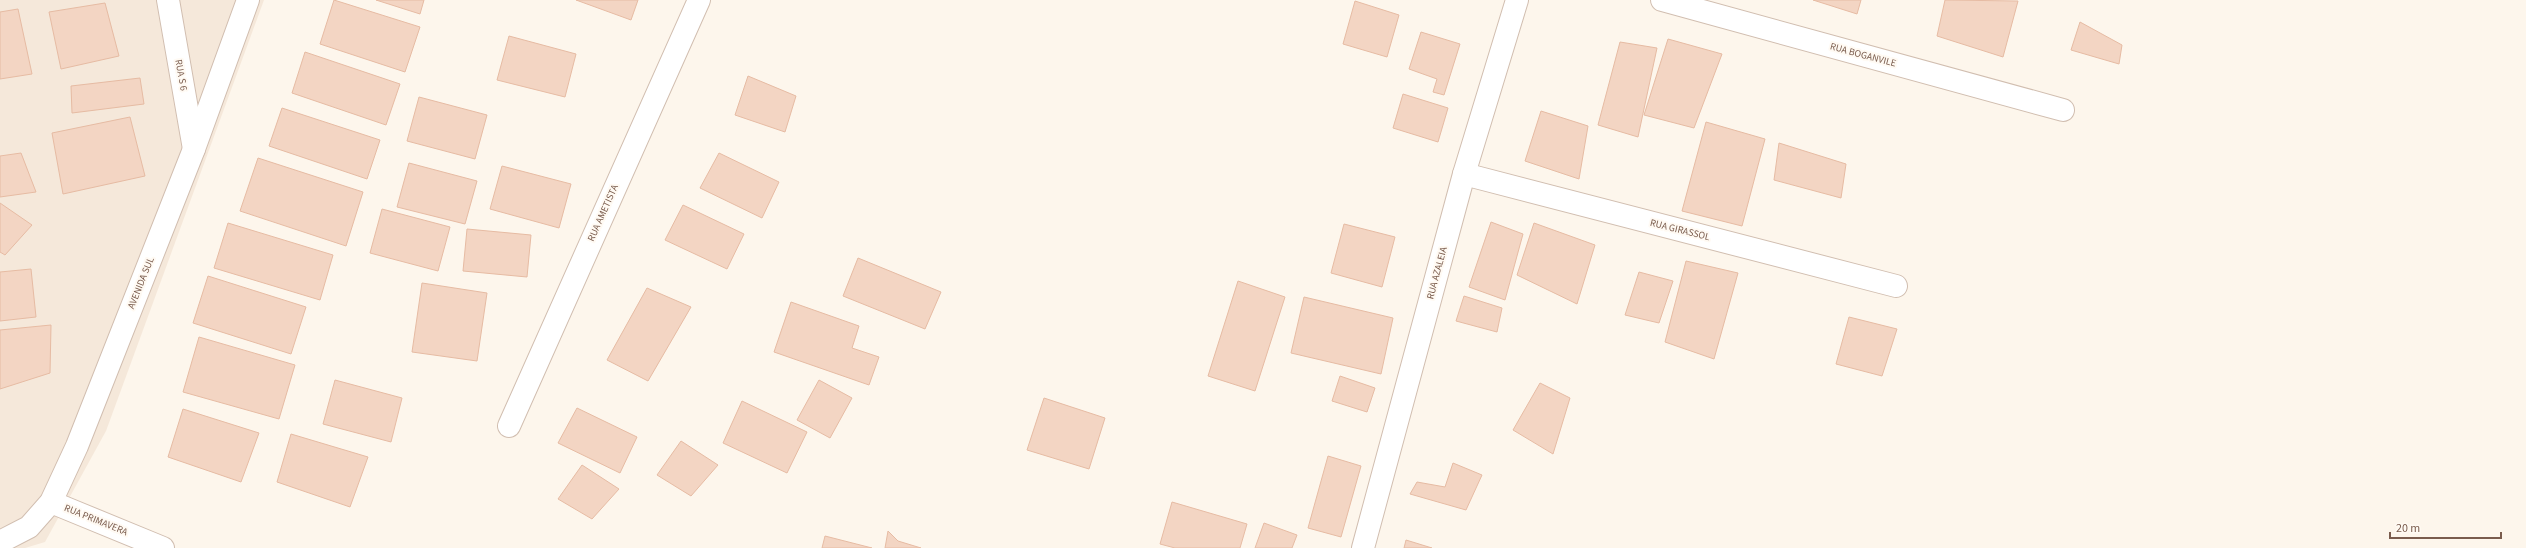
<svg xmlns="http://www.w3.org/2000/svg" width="2526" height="548" font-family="'Source Sans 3',sans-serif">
<rect width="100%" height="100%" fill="#fdf6ec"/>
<polygon fill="#f5e8da" points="0,0 264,0 106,431 45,542 25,548 0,548"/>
<g fill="#f3d5c3" stroke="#e6bba3">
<polygon points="334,0 420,27 405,72 320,44"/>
<polygon points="376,0 424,0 420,14"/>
<polygon points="576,0 638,0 631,20"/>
<polygon points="1813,0 1861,0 1857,14"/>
<polygon points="1945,0 2018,1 2003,57 1937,36"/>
<polygon points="1355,1 1399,15 1387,57 1343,44"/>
<polygon points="105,3 119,56 61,69 49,12"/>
<polygon points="18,9 32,74 0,79 0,12"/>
<polygon points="2080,22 2122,45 2119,64 2071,50"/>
<polygon points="1421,32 1460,44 1444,95 1433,92 1437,79 1409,69"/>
<polygon points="509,36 576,54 565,97 497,80"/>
<polygon points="1668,39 1722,54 1694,128 1644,115"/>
<polygon points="1620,42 1657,48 1638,137 1598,125"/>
<polygon points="305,52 400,84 386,125 292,93"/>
<polygon points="748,76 796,96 785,132 735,115"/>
<polygon points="140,78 144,104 72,113 71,86"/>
<polygon points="1403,94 1448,108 1438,142 1393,128"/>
<polygon points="419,97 487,115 475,159 407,141"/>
<polygon points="282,108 380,140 367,179 269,146"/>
<polygon points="1541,111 1588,126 1579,179 1525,161"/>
<polygon points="130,117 145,176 63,194 52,133"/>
<polygon points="1706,122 1765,139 1742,226 1682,211"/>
<polygon points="1779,143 1846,164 1841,198 1774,180"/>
<polygon points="21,153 36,192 0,197 0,156"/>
<polygon points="719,153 779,182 762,218 700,188"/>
<polygon points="258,158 363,192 346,246 240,211"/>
<polygon points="409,163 477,181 465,224 397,207"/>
<polygon points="502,166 571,184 559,228 490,209"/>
<polygon points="0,203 32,225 5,255 0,252"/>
<polygon points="683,205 744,234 727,269 665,240"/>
<polygon points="382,209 450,227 438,271 370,253"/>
<polygon points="1491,222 1523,234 1505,300 1469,287"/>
<polygon points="228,223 333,255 320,300 214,268"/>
<polygon points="1534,223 1595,245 1577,304 1517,275"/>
<polygon points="1344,224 1395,237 1382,287 1331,273"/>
<polygon points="467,229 531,235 527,277 463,271"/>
<polygon points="858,258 941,292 925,329 843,296"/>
<polygon points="1686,261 1738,273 1714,359 1665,342"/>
<polygon points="31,269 36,317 0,321 0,272"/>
<polygon points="1639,272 1673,281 1659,323 1625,315"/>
<polygon points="208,276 306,307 291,354 193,323"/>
<polygon points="1238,281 1285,297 1255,391 1208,376"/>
<polygon points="422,283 487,293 477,361 412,352"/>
<polygon points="647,288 691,307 648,381 607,360"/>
<polygon points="1464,296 1502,308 1497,332 1456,321"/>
<polygon points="1304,297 1393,318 1381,374 1291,353"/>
<polygon points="791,302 859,326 852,348 879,357 869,385 774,352"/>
<polygon points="1849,317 1897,329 1882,376 1836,364"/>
<polygon points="51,325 50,373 0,389 0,330"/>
<polygon points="199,337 295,365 279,419 183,392"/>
<polygon points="1340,376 1375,388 1367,412 1332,401"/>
<polygon points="335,380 402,398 391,442 323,424"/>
<polygon points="819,380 852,398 830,438 797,420"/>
<polygon points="1540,383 1570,398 1553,454 1513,430"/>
<polygon points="1044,398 1105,418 1089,469 1027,450"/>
<polygon points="742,401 807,432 787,473 723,443"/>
<polygon points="577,408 637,437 620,473 558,443"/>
<polygon points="183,409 259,433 241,482 168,457"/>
<polygon points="291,434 368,457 350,507 277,482"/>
<polygon points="681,441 718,465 691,496 657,475"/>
<polygon points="1328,456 1361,466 1341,537 1308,528"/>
<polygon points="1453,463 1482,475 1466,510 1410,494 1417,482 1445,487"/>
<polygon points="582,465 619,489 592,519 558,499"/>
<polygon points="1172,502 1247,524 1240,548 1175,548 1160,544"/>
<polygon points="1264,523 1297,535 1292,548 1255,548"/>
<polygon points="888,531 898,541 921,548 885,548"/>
<polygon points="825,536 872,548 822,548"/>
<polygon points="1406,540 1432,548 1404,548"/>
</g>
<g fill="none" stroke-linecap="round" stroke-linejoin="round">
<g stroke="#d1beb0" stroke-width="24">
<g id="street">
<polyline points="168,0 194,149"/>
<polyline points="1662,0 2063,110"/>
<polyline points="1464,174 1896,286"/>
<polyline points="509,426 699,0"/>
<polyline points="51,502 163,548"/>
<polyline points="0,542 29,527 51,502 77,446 194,149 248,0"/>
<polyline points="1363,548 1464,174 1517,0"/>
</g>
</g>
<use href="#street" stroke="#fff" stroke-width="22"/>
</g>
<g text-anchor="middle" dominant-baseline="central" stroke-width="4" stroke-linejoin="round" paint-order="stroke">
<g font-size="10" fill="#7a5c4d" stroke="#fffaf3">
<text transform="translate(1863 55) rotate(15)">RUA BOGANVILE</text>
<text transform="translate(181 75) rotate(80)">RUA S 6</text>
<text transform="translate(603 213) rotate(-66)">RUA AMETISTA</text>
<text transform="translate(1680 230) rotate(14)">RUA GIRASSOL</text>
<text transform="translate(1437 273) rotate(-75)">RUA AZALEIA</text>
<text transform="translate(141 283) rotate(-68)">AVENIDA SUL</text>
<text transform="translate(96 520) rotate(22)">RUA PRIMAVERA</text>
</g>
</g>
<path d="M2390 532v6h111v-6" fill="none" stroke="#7a5c4d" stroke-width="2"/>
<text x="2396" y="532" font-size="12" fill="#7a5c4d" stroke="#fffaf3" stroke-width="3" paint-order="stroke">20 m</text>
</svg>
